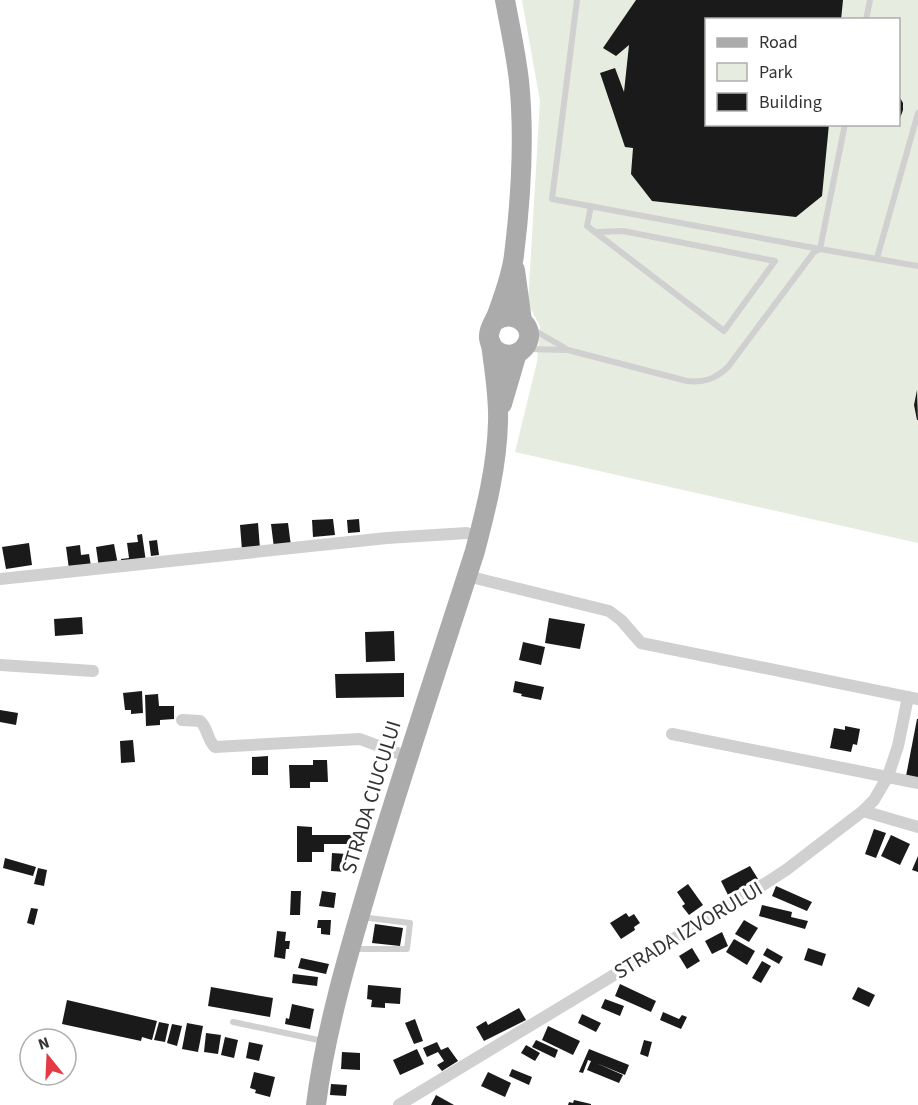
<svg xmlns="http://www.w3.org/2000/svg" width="918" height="1105" font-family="'Source Sans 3',sans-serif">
<rect width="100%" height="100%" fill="#fff"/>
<path fill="#e6ecdf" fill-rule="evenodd" d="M522,0H918V543L515,452L537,362L540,326L528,304L540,101ZM706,20H898V124H706Z"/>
<g fill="#1a1a1a">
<polygon points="636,0 843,0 841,20 706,20 706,124 829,124 822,196 796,217 652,201 631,174 633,148 625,147 600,73 615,68 624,92 629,45 616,56 603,48"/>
<polygon points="898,94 903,103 903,110 899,121"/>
<polygon points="917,390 918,420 917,420 914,405"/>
<polygon points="333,519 335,535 313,537 312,520"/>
<polygon points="359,519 360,532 348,533 347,520"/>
<polygon points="258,523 260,549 242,550 240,525"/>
<polygon points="288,523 291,546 274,548 271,524"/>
<polygon points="142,534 146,562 122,565 121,559 129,558 127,543 138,542 137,535"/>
<polygon points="157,540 159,555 151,556 149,541"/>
<polygon points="29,543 32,565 6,569 2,547"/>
<polygon points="114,544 118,565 99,568 96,547"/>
<polygon points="80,545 81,555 89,554 91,566 69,569 66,547"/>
<polygon points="82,617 83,634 55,636 54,619"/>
<polygon points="549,618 585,624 580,649 545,643"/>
<polygon points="394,631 395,661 366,662 365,632"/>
<polygon points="523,642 545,647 541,665 519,660"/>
<polygon points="404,673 404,697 336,698 335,674"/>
<polygon points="515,681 544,687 541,700 521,696 522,694 513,692"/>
<polygon points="142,691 143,713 131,714 131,710 125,710 123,693"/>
<polygon points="158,694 159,706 174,706 174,719 160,720 160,725 146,726 145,695"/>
<polygon points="0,710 18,713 16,725 0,722"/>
<polygon points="917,719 918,719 918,778 906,776"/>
<polygon points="845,726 860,729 857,745 853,744 851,752 830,748 834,728 845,730"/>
<polygon points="133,740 135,762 121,763 120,741"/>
<polygon points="268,756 268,775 252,775 252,757"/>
<polygon points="313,760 327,760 328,782 310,782 310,788 290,788 289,765 313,765"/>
<polygon points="297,826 312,827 312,835 363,835 362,844 324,844 324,852 312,852 312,862 297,862"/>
<polygon points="874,829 886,833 876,858 865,854"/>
<polygon points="891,835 910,844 900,865 881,856"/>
<polygon points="332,853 347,854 347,872 331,871"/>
<polygon points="918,856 918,872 912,870"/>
<polygon points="5,858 36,867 33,876 3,868"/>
<polygon points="750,866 758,879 728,895 721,881"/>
<polygon points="38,868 47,870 44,886 34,884"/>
<polygon points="688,884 703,905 689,915 682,906 685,904 677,892"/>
<polygon points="776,886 812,902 807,911 772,896"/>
<polygon points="291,891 301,891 300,915 290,915"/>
<polygon points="322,891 336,893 334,908 319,906"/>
<polygon points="762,905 792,912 791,917 808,921 805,929 759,916"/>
<polygon points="31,908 38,909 34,925 27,923"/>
<polygon points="626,913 629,917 634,914 640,923 634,927 635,930 621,939 610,923"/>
<polygon points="318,920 331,920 330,935 321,934 321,928 317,928"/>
<polygon points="744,920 758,928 749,942 735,934"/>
<polygon points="375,924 403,928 400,946 372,943"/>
<polygon points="277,931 286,932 285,941 290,941 289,949 286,949 285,959 274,957"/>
<polygon points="722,932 728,946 712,954 705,941"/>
<polygon points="734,939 755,951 747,965 726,952"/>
<polygon points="692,948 700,961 687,969 679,956"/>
<polygon points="767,948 783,957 779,964 763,955"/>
<polygon points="808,948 826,954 822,966 804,960"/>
<polygon points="301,958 329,964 326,974 298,968"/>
<polygon points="762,961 771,966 761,983 752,978"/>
<polygon points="293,974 318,977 317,986 292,983"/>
<polygon points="620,984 656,1001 651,1012 615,996"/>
<polygon points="368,985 401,988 400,1004 385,1003 385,1008 371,1007 372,1000 367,999"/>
<polygon points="211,987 273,998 270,1017 208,1006"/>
<polygon points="858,987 875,995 869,1007 852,999"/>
<polygon points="605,999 624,1006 620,1016 601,1008"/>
<polygon points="67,1000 157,1021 152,1040 142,1037 141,1041 62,1024"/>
<polygon points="292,1004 314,1009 310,1029 285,1024 286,1018 289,1019"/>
<polygon points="519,1008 526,1020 484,1041 476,1027 486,1021 488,1025"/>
<polygon points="663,1012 679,1019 682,1015 687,1017 681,1029 660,1020"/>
<polygon points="582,1014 601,1023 596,1032 578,1023"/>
<polygon points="415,1019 423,1041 414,1044 405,1023"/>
<polygon points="159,1022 169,1024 165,1042 154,1040"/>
<polygon points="187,1023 203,1026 198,1052 182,1049"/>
<polygon points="172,1024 182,1026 177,1046 167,1043"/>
<polygon points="548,1026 580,1041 573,1055 542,1040"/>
<polygon points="206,1033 221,1035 218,1054 204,1052"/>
<polygon points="225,1037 238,1040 234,1058 221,1055"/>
<polygon points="536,1040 558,1050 555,1058 532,1047"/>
<polygon points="644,1040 652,1042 648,1057 640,1054"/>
<polygon points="249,1042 263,1045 259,1061 246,1058"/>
<polygon points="437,1042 441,1050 448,1047 458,1061 442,1071 437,1065 444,1061 438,1052 427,1057 423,1048"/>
<polygon points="526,1045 540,1053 535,1061 521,1053"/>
<polygon points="417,1049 424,1064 400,1075 393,1060"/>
<polygon points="589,1049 629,1065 625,1075 596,1063 623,1075 619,1083 587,1070 591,1061 588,1060 583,1073 579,1072"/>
<polygon points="342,1052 360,1053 360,1070 341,1069"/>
<polygon points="512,1069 532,1077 529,1085 509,1076"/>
<polygon points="254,1072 275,1077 270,1097 255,1093 256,1090 250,1088"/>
<polygon points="488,1072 511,1083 505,1097 481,1086"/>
<polygon points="331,1084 347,1085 346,1096 330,1095"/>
<polygon points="436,1095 454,1105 431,1105"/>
<polygon points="574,1100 591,1104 591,1105 568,1105 569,1102 573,1103"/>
</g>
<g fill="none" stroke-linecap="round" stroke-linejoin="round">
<g stroke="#d0d0d0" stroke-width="6">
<polyline points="577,0 552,199 820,249 845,124"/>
<polyline points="866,20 870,0"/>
<polyline points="591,206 587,226 724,331 775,261 623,231 597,232"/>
<polyline points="877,258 918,113"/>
<polyline points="532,329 565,348"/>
<path d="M528,349L568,350L687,381C704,383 715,379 728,367L814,252L820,249L918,266"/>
<polyline points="354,949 407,949 410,923 361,917"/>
<polyline points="233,1022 323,1041"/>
</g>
<g stroke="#d0d0d0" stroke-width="12">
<polyline points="467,576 609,611 621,620 641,643 918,699"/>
<polyline points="0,579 387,538 467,533"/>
<polyline points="0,665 93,671"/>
<path d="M182,720L200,721C208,728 207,740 215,747L360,739L408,757"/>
<polyline points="672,734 918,783"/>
<polyline points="863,811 918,827"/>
<polyline points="399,1105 766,883 786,870 863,811 874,800 888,776 898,746 908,697"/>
</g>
<g stroke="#ababab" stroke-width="20">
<polyline points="515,270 522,321"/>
<path d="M495,321C515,307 540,329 524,348C513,360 491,355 489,338C488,329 495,321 498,312C504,295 512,274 514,255C521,198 525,139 519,81C516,54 510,27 505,0"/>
<polyline points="502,404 517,353"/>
<path d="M316,1105C325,1032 349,951 370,880C403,770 440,660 475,551C486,509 497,466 498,422C499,396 494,369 491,343"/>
</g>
</g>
<g text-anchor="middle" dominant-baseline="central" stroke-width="6" stroke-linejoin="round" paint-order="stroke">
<g font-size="21" fill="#333" stroke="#fff">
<text transform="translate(371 797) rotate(-73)">STRADA CIUCULUI</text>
<text transform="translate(688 930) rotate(-31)">STRADA IZVORULUI</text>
</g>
</g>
<rect x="705" y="18" width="195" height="108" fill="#ffffff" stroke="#adadad" stroke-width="1.5"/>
<rect x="717" y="38" width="30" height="9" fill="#ababab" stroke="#adadad" stroke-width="1.5"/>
<text x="759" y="48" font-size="18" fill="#333333">Road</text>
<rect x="717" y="63" width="30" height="18" fill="#e6ecdf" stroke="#adadad" stroke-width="1.5"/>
<text x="759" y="78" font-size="18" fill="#333333">Park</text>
<rect x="717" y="93" width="30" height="18" fill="#1a1a1a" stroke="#adadad" stroke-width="1.5"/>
<text x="759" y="108" font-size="18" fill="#333333">Building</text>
<g transform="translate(48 1057) rotate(342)"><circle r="28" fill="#ffffff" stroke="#adadad" stroke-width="1.5"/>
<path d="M0-4.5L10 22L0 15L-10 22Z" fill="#e63946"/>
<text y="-9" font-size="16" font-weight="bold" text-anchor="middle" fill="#333333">N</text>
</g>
</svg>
